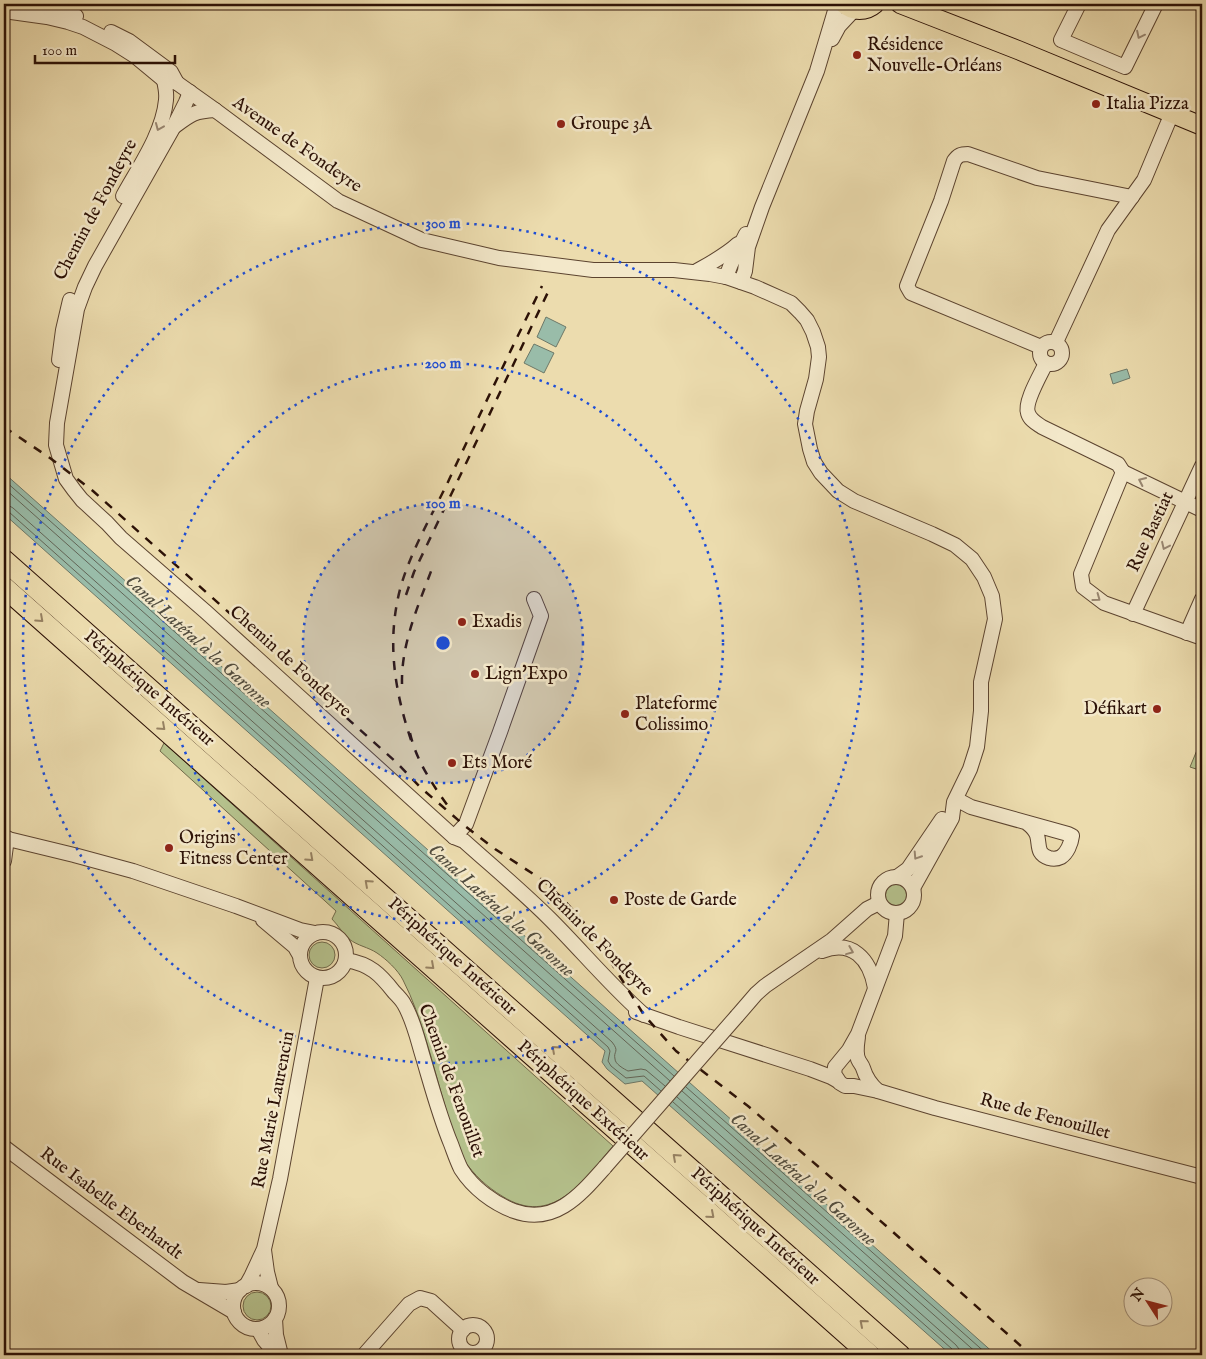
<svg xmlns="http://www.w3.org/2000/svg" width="1206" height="1359" font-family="'IM FELL English',serif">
<rect width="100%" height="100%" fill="#ecdcae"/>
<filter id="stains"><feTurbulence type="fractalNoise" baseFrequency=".004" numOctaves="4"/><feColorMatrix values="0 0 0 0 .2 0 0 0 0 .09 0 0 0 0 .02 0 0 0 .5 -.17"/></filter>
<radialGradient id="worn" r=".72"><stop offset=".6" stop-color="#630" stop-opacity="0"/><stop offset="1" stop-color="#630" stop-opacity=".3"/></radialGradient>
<g fill="#b5c18c" stroke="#706949">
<polygon points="1202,738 1202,771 1190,767"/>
<path d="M164,743L613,1146C583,1181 552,1228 502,1196C487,1187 474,1175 464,1160C456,1147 449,1121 445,1106C433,1066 422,1017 403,980C398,970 386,959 377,953C368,947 358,946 349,939C343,934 338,925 332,919L336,911L160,751Z"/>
<circle cx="896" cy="894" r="12"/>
<circle cx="322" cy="955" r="13"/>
<circle cx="257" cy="1306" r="14"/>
</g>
<g fill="#99bca9" stroke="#6d7868">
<polygon points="546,317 566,327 556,347 537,337"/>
<polygon points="534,344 554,353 544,373 524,363"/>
<polygon points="1127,369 1130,378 1113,384 1110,374"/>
<polygon points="4,473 996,1355 951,1355 642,1081 625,1084 607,1069 602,1062 605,1051 4,514"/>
</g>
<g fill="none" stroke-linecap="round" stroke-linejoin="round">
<g stroke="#626658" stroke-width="1">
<polyline points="4,480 674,1076"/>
<polyline points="4,488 670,1081"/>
<path d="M4,504L8,505L13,508L612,1042C620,1052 613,1051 615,1059C615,1064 624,1069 628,1071L641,1069L646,1070L665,1086"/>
<polyline points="4,511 9,512 608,1047 610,1051 608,1061 611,1066 626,1078 644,1076 661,1091"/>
<polyline points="686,1087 988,1355"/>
<polyline points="682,1091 979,1355"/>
<polyline points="677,1097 956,1345 959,1349 960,1355"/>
<polyline points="673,1102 952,1349 954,1355"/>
</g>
<g stroke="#5c4430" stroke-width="16">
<g id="minor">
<polyline points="41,4 76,16"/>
<polyline points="1079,4 1061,40 1125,67 1156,4"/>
<polyline points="4,11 47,17 68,22 83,27 116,44 135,56 164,80 177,83 215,110 338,201 422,240 499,258 593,270 674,270 710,274 726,277 755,287 791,303 800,312 807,320 813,332 818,347 819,357 816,379 807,411 805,424 810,449 814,462 821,473 838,491 854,501 932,534 955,545 972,559 984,577 992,596 995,619 981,682 981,711 977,747 970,769 954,802 952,818 913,888"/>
<polyline points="111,32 129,41 171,72 177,83"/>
<polyline points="832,39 839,26 854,10"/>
<path d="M190,92L186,102L173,128L95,266L85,287L77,309L57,423L56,445L66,479L74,490L82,500L107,523L121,538L206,612L454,837L464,841C493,867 523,892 550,919C582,951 610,985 644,1015"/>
<path d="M175,126C191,114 195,111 215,110"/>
<path d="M123,196C139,167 163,133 166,100C167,93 165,86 164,80"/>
<path d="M695,272C711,263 725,256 738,244"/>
<polyline points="726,277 731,264 746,234"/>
<polyline points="741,282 745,271 748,247 762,207 817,71 837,4"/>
<circle cx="1051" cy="353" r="11"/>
<polyline points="1056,342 1108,230 1144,180 1172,113"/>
<path d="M1041,347L911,293L907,286L941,201L954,161C958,155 961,154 968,154L1037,178L1132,197"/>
<polyline points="59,360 63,330 70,300"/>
<path d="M1046,363C1041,374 1024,402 1028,413C1030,420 1036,423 1042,427L1118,464L1123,472"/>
<polyline points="1202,510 1123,472 1081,574 1083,587 1104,603 1202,638"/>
<polyline points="1133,614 1202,466"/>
<polyline points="1187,633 1202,599"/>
<path d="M956,799L971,807L1068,834L1072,836C1071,844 1067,853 1061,857C1057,859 1053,859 1049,858C1036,854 1040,845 1037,835C1035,830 1031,826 1027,823"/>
<polyline points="454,837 466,824 500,732 541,616 534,599"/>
<polyline points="4,838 74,855 133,871 236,906 300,930 315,933"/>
<polyline points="4,861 7,838"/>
<circle cx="896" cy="895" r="18"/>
<polyline points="897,877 908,869 942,819"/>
<polyline points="897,913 895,936 858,1034 849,1050 835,1067 834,1074 840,1083 845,1086 854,1086 878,1091 935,1108 1202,1177"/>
<polyline points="263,920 295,947 299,954"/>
<circle cx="323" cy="955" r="23"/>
<path d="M822,951C852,939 870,959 875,988"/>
<path d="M346,960C370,964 380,974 394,992C398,996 402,1000 404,1004C413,1019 417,1037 422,1054C431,1084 439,1115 451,1144C454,1152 457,1161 461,1169C473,1188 493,1203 514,1211C555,1226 581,1194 605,1167"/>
<polyline points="636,1012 679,1027 810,1069 831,1077 838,1081"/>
<polyline points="737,1016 756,994 765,986 832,940 867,909 879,903"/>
<path d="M858,1037C857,1044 855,1054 859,1061C860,1063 862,1065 863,1068C866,1078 870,1084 878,1091"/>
<polyline points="4,1147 183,1282 234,1312"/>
<polyline points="264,1250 267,1272 271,1288"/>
<circle cx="256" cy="1306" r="23"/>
<polyline points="246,1286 251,1277 264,1249 280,1179 317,978"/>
<polyline points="199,1290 226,1292 240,1290"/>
<polyline points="275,1319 276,1335 281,1355"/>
<circle cx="473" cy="1339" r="14"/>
<polyline points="258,1329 264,1340 277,1355"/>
<polyline points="364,1355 409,1304 420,1298 431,1301 463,1330"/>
</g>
</g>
<g stroke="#2c1106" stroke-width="20">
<g id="major">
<path d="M844,4C853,12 866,12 875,4"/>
<polyline points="900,4 1018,50 1202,126"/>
</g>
</g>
<g stroke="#2c1106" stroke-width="22">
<g id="highway">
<polyline points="4,560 900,1355"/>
<polyline points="4,587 870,1355"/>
</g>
</g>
<use href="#minor" stroke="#f3e8ca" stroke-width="14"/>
<use href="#major" stroke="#ecdcae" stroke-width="18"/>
<use href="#highway" stroke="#ecdcae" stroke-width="20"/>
<g stroke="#2c1106" stroke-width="2.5" stroke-dasharray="9 9" stroke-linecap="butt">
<polyline points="4,427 50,458 93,491 396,762 420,787 465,826 495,849 544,881 564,900 592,932 644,1015 676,1051 748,1106 857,1200 1031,1355"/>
<polyline points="406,595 414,572 549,290"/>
<path d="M402,684C401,643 419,604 433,566"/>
<path d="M410,733C416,760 432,784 448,806"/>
<path d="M411,740C396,695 388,650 397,603C404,563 429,521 447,484C478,418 510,352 542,286"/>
</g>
<g stroke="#5c4430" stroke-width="16" stroke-linecap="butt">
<polyline id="minor-bridge" points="605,1167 737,1016"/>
</g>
<use href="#minor-bridge" stroke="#f3e8ca" stroke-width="14"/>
</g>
<defs><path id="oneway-chevron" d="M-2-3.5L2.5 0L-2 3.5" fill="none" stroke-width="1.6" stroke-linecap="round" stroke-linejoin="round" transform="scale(1.25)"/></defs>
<g stroke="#998772">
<use href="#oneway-chevron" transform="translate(1140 35) rotate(116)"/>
<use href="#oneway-chevron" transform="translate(159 127) rotate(113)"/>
<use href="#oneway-chevron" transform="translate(1142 481) rotate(-155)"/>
<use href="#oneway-chevron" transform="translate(1165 546) rotate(115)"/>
<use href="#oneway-chevron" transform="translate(1097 598) rotate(36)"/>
<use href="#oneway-chevron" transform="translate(917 856) rotate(123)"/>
<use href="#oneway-chevron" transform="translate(850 951) rotate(22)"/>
</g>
<g stroke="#968162">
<use href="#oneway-chevron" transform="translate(40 619) rotate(42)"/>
<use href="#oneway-chevron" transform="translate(162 727) rotate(42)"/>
<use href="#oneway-chevron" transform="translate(310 858) rotate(42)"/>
<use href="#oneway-chevron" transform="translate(368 883) rotate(-138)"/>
<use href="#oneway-chevron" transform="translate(431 966) rotate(42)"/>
<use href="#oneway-chevron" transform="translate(555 1049) rotate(-138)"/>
<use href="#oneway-chevron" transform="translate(676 1157) rotate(-138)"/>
<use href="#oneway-chevron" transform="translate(711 1215) rotate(41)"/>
<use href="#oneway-chevron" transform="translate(863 1323) rotate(-139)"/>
</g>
<circle cx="443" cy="643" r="140" fill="#1d4ed8" fill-opacity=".12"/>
<g fill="none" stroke="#1d4ed8" stroke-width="2.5" stroke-dasharray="2.5 5">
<circle cx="443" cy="643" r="140"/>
<circle cx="443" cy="643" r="280"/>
<circle cx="443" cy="643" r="420"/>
</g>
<g fill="#8f2418" stroke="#f3e8ca" stroke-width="2">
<circle cx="857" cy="55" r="5"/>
<circle cx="1096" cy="104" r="5"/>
<circle cx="561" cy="124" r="5"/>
<circle cx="462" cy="622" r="5"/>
<circle cx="475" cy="674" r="5"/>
<circle cx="1157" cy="709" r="5"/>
<circle cx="625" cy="714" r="5"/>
<circle cx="452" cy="763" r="5"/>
<circle cx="169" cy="848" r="5"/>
<circle cx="614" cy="900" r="5"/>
</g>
<g text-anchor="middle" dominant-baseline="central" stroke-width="5" stroke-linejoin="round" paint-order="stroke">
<g font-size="18" fill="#2c1106" stroke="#f3e8ca" text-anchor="start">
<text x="867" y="45">Résidence<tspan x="867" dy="21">Nouvelle-Orléans</tspan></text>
<text x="1106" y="104">Italia Pizza</text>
<text x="571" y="124">Groupe 3A</text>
<text x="472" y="622">Exadis</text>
<text x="485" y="674">Lign'Expo</text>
<text x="635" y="704">Plateforme<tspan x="635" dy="21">Colissimo</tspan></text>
<text x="1147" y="709" text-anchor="end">Défikart</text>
<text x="462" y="763">Ets Moré</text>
<text x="179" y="838">Origins<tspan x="179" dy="21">Fitness Center</tspan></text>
<text x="624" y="900">Poste de Garde</text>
</g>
<g font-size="18" fill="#2c1106" stroke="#f3e8ca">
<text transform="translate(297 145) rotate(35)">Avenue de Fondeyre</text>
<text transform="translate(96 210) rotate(-62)">Chemin de Fondeyre</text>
<text transform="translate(1151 532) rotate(-65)">Rue Bastiat</text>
<text transform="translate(290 662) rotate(42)">Chemin de Fondeyre</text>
<text transform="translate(149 689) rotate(41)">Périphérique Intérieur</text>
<text transform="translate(594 938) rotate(45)">Chemin de Fondeyre</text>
<text transform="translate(452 957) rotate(42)">Périphérique Intérieur</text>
<text transform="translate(451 1081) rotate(70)">Chemin de Fenouillet</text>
<text transform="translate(583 1101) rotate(42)">Périphérique Extérieur</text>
<text transform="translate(274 1110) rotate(-79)">Rue Marie Laurencin</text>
<text transform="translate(1045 1117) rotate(15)">Rue de Fenouillet</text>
<text transform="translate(111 1204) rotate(37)">Rue Isabelle Eberhardt</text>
<text transform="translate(755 1227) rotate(42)">Périphérique Intérieur</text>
</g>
<g font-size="19" font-style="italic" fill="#524d3f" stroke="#f3e8ca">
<text transform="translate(198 642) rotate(42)">Canal Latéral à la Garonne</text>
<text transform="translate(501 911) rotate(42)">Canal Latéral à la Garonne</text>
<text transform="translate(803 1180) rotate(42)">Canal Latéral à la Garonne</text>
</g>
</g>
<circle cx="443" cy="643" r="8" fill="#1d4ed8" stroke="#f3e8ca" stroke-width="2.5"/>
<g font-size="15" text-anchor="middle" font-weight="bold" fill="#1d4ed8" stroke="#f3e8ca" stroke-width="5" stroke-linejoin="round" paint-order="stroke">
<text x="443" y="228">300 m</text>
<text x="443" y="368">200 m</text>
<text x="443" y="508">100 m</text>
</g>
<rect width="1206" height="1359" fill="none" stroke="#ecdcae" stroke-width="20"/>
<rect x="5" y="5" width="1196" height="1349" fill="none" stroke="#2c1106" stroke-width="2.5"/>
<rect x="10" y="10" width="1186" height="1339" fill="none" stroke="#2c1106"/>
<g transform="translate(1148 1302) rotate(306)"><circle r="24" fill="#f3e8ca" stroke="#a3927c"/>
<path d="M0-4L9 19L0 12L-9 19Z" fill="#8f2418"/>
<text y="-8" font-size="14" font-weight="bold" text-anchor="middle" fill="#2c1106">N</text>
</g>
<path d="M35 55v8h140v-8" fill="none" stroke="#2c1106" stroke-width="2.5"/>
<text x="42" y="55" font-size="15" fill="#2c1106" stroke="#f3e8ca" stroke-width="4" paint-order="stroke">100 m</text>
<rect width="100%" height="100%" filter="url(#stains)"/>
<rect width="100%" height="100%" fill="url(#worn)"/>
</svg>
